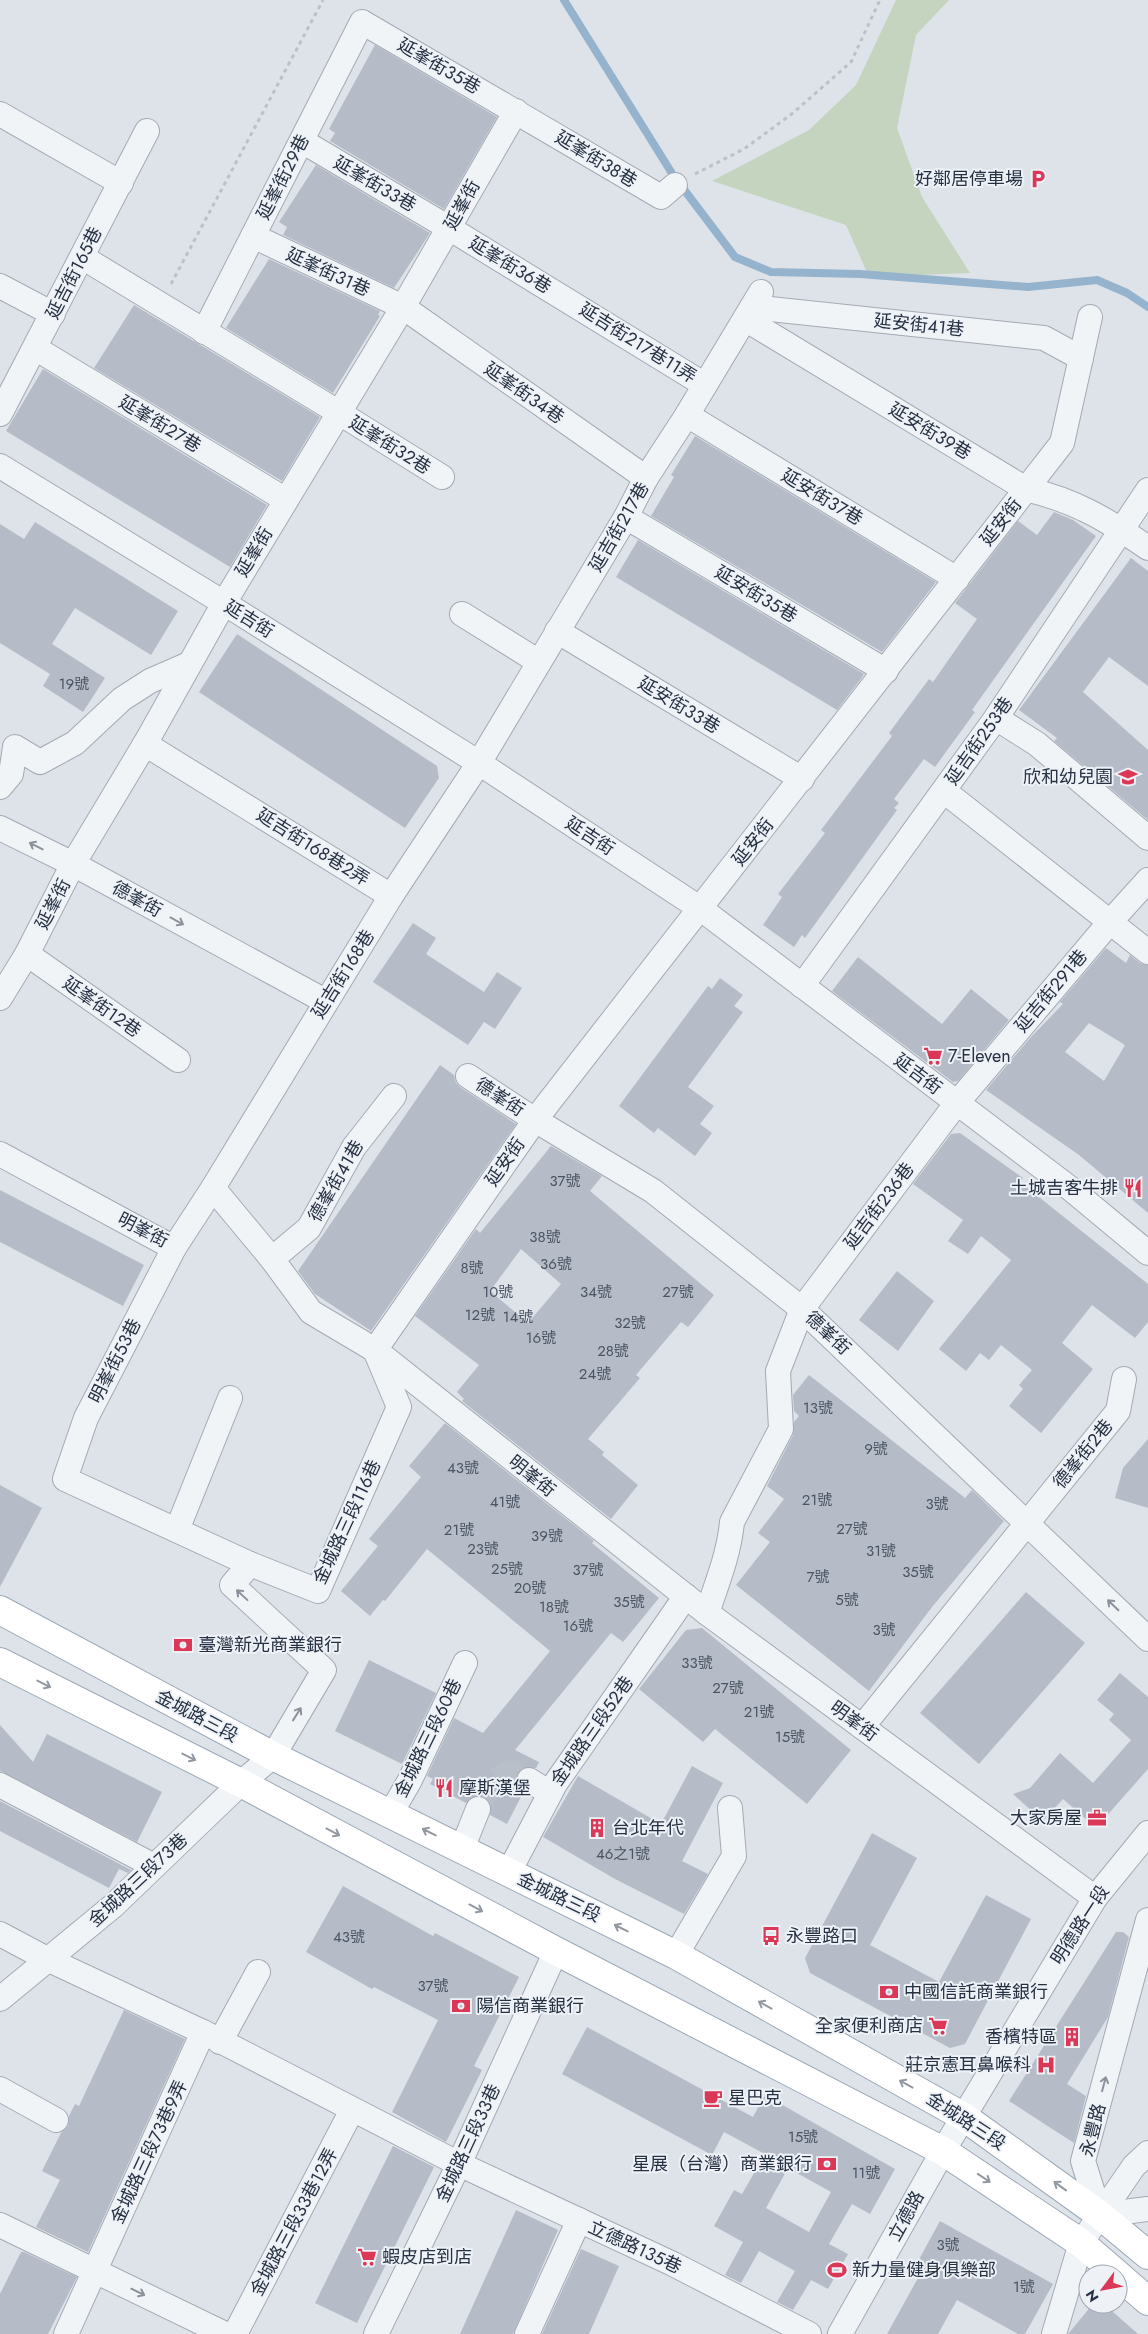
<svg xmlns="http://www.w3.org/2000/svg" width="1148" height="2334" font-family="Jost,'Noto Sans TC',sans-serif">
<rect width="100%" height="100%" fill="#dee3e9"/>
<polygon fill="#c5d4bf" points="896,0 949,0 916,35 897,128 922,197 970,273 869,277 846,225 712,181 809,130 856,85"/>
<g fill="none" stroke-linecap="round" stroke-linejoin="round">
<polyline stroke="#96b3cd" stroke-width="8" points="564,0 673,175 735,257 771,272 860,274 1028,287 1097,280 1127,293 1148,307"/>
</g>
<g fill="#b5bcc7" fill-rule="evenodd">
<polygon points="375,45 497,117 444,209 330,141 335,133 329,129"/>
<polygon points="316,165 430,233 394,288 283,235 287,227 279,222"/>
<polygon points="269,259 380,311 378,315 380,316 333,393 226,328"/>
<polygon points="134,305 320,417 282,481 94,368"/>
<polygon points="43,369 267,505 230,567 6,431"/>
<polygon points="695,436 936,582 882,652 651,516 674,477 671,475"/>
<polygon points="1054,512 1073,520 1096,536 972,710 975,712 935,767 924,759 894,799 899,803 894,808 897,810 805,938 802,935 794,947 763,925 782,897 778,894 825,833 821,830 892,736 889,733 929,679 933,682 977,619 955,603 1018,521 1037,535"/>
<polygon points="35,522 178,611 151,655 75,608 52,644 105,678 83,712 43,686 50,674 0,643 0,524 24,539"/>
<polygon points="638,540 864,674 860,680 837,710 616,577"/>
<polygon points="1131,558 1148,571 1148,686 1109,657 1083,692 1148,750 1148,820 1054,741 1057,738 1019,710"/>
<polygon points="237,634 437,766 439,778 405,828 199,692"/>
<polygon points="413,923 436,938 426,954 484,992 497,972 522,988 495,1029 484,1022 468,1045 373,982"/>
<path d="M1106,948L1126,963L1130,955L1140,963L1148,965V1213L1079,1155L986,1090L1031,1037L1063,1004L1060,1002ZM1089,1023L1125,1045L1104,1081L1065,1052Z"/>
<polygon points="858,957 942,1024 971,989 1009,1020 958,1081 953,1082 832,991"/>
<polygon points="720,978 743,995 734,1006 743,1012 688,1087 714,1106 700,1124 712,1133 695,1156 658,1128 654,1133 619,1106 708,986 712,989"/>
<polygon points="440,1065 454,1075 456,1083 460,1087 516,1124 371,1331 315,1294 298,1271"/>
<polygon points="960,1133 1023,1178 1020,1182 1148,1284 1148,1322 1135,1338 1092,1305 1062,1343 1093,1369 1041,1433 1009,1406 1023,1389 1019,1385 1032,1370 1001,1345 989,1360 980,1353 966,1371 939,1349 1011,1260 981,1236 968,1254 948,1241 963,1220 913,1184 951,1134"/>
<path d="M551,1146L602,1176L590,1191L714,1295L688,1327L681,1322L636,1375L640,1378L588,1439L604,1452L602,1455L638,1485L611,1519L462,1401L464,1399L457,1392L479,1365L415,1316L476,1229L480,1233ZM521,1249L561,1284L528,1323L490,1291Z"/>
<polygon points="0,1190 144,1265 123,1306 0,1242"/>
<polygon points="897,1271 934,1301 898,1351 859,1320"/>
<polygon points="809,1375 965,1498 972,1490 1004,1521 932,1607 869,1691 736,1585 770,1542 758,1533 784,1499 767,1486 793,1435 794,1422 799,1416 794,1411 793,1395"/>
<polygon points="445,1423 594,1541 592,1543 659,1598 623,1642 611,1633 515,1750 539,1762 536,1768 523,1768 517,1773 517,1786 523,1793 507,1824 490,1815 491,1807 484,1796 476,1796 466,1803 430,1784 433,1779 427,1776 454,1718 483,1733 550,1651 427,1549 385,1601 383,1600 370,1616 341,1591 378,1546 369,1539 421,1477 409,1466"/>
<polygon points="1148,1439 1148,1508 1115,1498 1123,1468"/>
<polygon points="0,1485 42,1508 0,1587"/>
<polygon points="1026,1592 1085,1643 979,1764 920,1713"/>
<polygon points="702,1628 851,1750 807,1804 715,1729 703,1742 639,1689 686,1630"/>
<polygon points="369,1660 436,1693 402,1764 335,1731"/>
<polygon points="1120,1673 1148,1697 1148,1769 1096,1828 1063,1799 1043,1821 1013,1794 1030,1788 1060,1753 1093,1783 1131,1740 1109,1720 1114,1714 1097,1700"/>
<polygon points="0,1725 33,1762 47,1734 162,1792 137,1842 0,1771"/>
<polygon points="692,1766 723,1783 682,1861 708,1874 684,1914 615,1879 543,1837 578,1776 661,1824"/>
<polygon points="0,1801 131,1870 128,1873 119,1869 109,1888 0,1831"/>
<polygon points="872,1833 917,1858 870,1945 939,1982 986,1895 1031,1919 965,2044 950,2048 810,1973 805,1958"/>
<polygon points="343,1886 433,1936 435,1933 519,1977 474,2066 482,2070 446,2142 392,2112 438,2020 374,1987 372,1989 306,1952"/>
<polygon points="1116,1932 1123,1932 1129,1937 1108,2017 1067,2084 1086,2096 1074,2143 1009,2101"/>
<polygon points="124,2010 185,2039 88,2252 36,2227 60,2180 42,2171 61,2133 68,2126 69,2116 75,2104 79,2106"/>
<path d="M587,2027L753,2117L765,2095L895,2169L870,2214L852,2204L829,2244L848,2254L828,2289L811,2280L793,2310L777,2302L795,2271L759,2251L741,2283L725,2275L743,2242L714,2226L734,2190L742,2194L765,2154L724,2132L712,2155L562,2074ZM788,2168L831,2192L809,2232L766,2208Z"/>
<polygon points="393,2146 434,2167 357,2323 315,2303"/>
<polygon points="516,2210 558,2230 513,2334 460,2334"/>
<polygon points="940,2221 1053,2284 1025,2334 1018,2334 957,2300 938,2334 887,2334 918,2278 911,2274"/>
<polygon points="581,2249 619,2266 589,2334 542,2334"/>
<polygon points="21,2252 24,2252 77,2277 48,2334 0,2334 0,2294"/>
<polygon points="1093,2304 1104,2304 1138,2334 1068,2334"/>
</g>
<g fill="none" stroke-linecap="round" stroke-linejoin="round">
<path stroke="#b9bfc8" stroke-width="24" stroke-dasharray="24 12" stroke-linecap="butt" d="M478,1809C487,1788 490,1779 512,1772L529,1780"/>
<g stroke="#a3aab4" stroke-width="26">
<g id="minor">
<polyline points="0,114 121,183"/>
<polyline points="302,141 449,228 705,385"/>
<polyline points="253,236 403,307 646,478"/>
<polyline points="82,257 338,412 442,477"/>
<polyline points="0,286 53,314"/>
<polyline points="752,307 1044,338 1081,358"/>
<path d="M745,319L1026,489C1076,501 1106,519 1148,548"/>
<polyline points="204,332 362,22 661,197 675,185"/>
<polyline points="35,348 286,500"/>
<polyline points="0,414 147,131"/>
<polyline points="687,415 957,579"/>
<polyline points="0,466 224,603 479,763 701,909 1071,1189 1148,1253"/>
<polyline points="626,517 886,671"/>
<polyline points="462,614 539,662"/>
<polyline points="557,631 802,779"/>
<polyline points="996,718 1037,744 1148,838"/>
<polyline points="145,744 391,896"/>
<polyline points="0,787 11,774 15,747 40,762 75,743 122,699 150,681 189,664"/>
<polyline points="944,791 1148,952"/>
<polyline points="0,828 73,864 325,1001"/>
<polyline points="27,954 178,1060"/>
<polyline points="802,986 996,718 1148,490"/>
<polyline points="0,998 27,954 73,864 145,744 224,603 403,307 516,111"/>
<polyline points="468,1076 535,1120 653,1191 802,1309 1148,1639"/>
<polyline points="0,1154 174,1248 213,1188 272,1259 311,1312 375,1350 707,1613 1095,1898"/>
<polyline points="213,1188 391,896 479,763 626,517 646,478 687,415 761,292"/>
<polyline points="174,1248 86,1418 65,1479 250,1564 318,1591 399,1407 375,1350 535,1120 1062,443 1090,317"/>
<polyline points="272,1259 309,1228 354,1147 394,1096"/>
<polyline points="177,1530 230,1398"/>
<path d="M707,1613C717,1583 729,1554 732,1522L781,1429L778,1371L802,1309L956,1104L1110,922L1148,880"/>
<polyline points="862,1727 1118,1411 1124,1379"/>
<polyline points="529,1780 550,1793"/>
<polyline points="0,1785 154,1866"/>
<polyline points="391,1813 410,1780 465,1663"/>
<polyline points="462,1849 478,1809"/>
<polyline points="509,1872 555,1784 686,1596"/>
<polyline points="0,1934 47,1959 203,2032 459,2164 673,2264 809,2334"/>
<polyline points="676,1955 734,1856 730,1808"/>
<polyline points="0,1999 113,1906 241,1783 273,1756 324,1670 232,1585 250,1564"/>
<polyline points="220,2042 258,1972"/>
<polyline points="0,2089 56,2120"/>
<polyline points="1100,2215 1083,2161 1148,1920"/>
<polyline points="1100,2215 1148,2209"/>
<polyline points="0,2225 225,2334"/>
<polyline points="66,2334 203,2032"/>
<polyline points="235,2334 352,2110"/>
<polyline points="376,2334 459,2164 556,1951"/>
<polyline points="527,2334 579,2220"/>
<polyline points="840,2334 943,2151 1095,1898 1148,1833"/>
<polyline points="1054,2334 1081,2243 1134,2166 1148,2153"/>
</g>
</g>
<g stroke="#9ca8b6" stroke-width="30">
<g id="major">
<polyline points="0,1610 273,1756 676,1955 964,2117 1100,2215 1148,2255"/>
<polyline points="0,1662 241,1783 556,1951 943,2151 1081,2243 1117,2274"/>
<polyline points="1118,2275 1148,2301"/>
</g>
</g>
<g stroke="#bcc1c8" stroke-width="3" stroke-dasharray="4 4" stroke-linecap="butt">
<polyline points="695,174 744,149 793,113 851,62 880,0"/>
<polyline points="171,284 323,0"/>
</g>
<use href="#minor" stroke="#f1f4f7" stroke-width="24"/>
<use href="#major" stroke="#fff" stroke-width="28"/>
</g>
<defs><path id="oneway-shaft" d="M-6 0H5M1.5-3L5.5 0L1.5 3" fill="none" stroke-width="1.6" stroke-linecap="round" stroke-linejoin="round" transform="scale(1.25)"/></defs>
<g stroke="#8c929c">
<use href="#oneway-shaft" transform="translate(36 846) rotate(-153)"/>
<use href="#oneway-shaft" transform="translate(177 921) rotate(29)"/>
<use href="#oneway-shaft" transform="translate(242 1595) rotate(-137)"/>
<use href="#oneway-shaft" transform="translate(1113 1605) rotate(-136)"/>
<use href="#oneway-shaft" transform="translate(297 1714) rotate(-58)"/>
<use href="#oneway-shaft" transform="translate(1104 2084) rotate(-75)"/>
<use href="#oneway-shaft" transform="translate(138 2292) rotate(26)"/>
</g>
<g stroke="#9298a0">
<use href="#oneway-shaft" transform="translate(44 1684) rotate(27)"/>
<use href="#oneway-shaft" transform="translate(189 1757) rotate(27)"/>
<use href="#oneway-shaft" transform="translate(333 1832) rotate(28)"/>
<use href="#oneway-shaft" transform="translate(429 1832) rotate(-154)"/>
<use href="#oneway-shaft" transform="translate(476 1908) rotate(28)"/>
<use href="#oneway-shaft" transform="translate(621 1928) rotate(-154)"/>
<use href="#oneway-shaft" transform="translate(765 2005) rotate(-151)"/>
<use href="#oneway-shaft" transform="translate(906 2084) rotate(-151)"/>
<use href="#oneway-shaft" transform="translate(984 2178) rotate(34)"/>
<use href="#oneway-shaft" transform="translate(1060 2186) rotate(-144)"/>
</g>
<defs>
<g id="parking-bare" transform="scale(1.5)"><path d="M-3.5-5.5H1a3.5 3.5 0 0 1 0 7H-1V5.5H-3.5ZM-1-3.4V-.6H.8a1.4 1.4 0 0 0 0-2.8Z" fill="#db3757" stroke="#eef2f7" stroke-width="2.5" paint-order="stroke"/></g>
<g id="school-bare" transform="scale(1.5)"><path d="M0-5L7-2L0 1L-7-2ZM-4 1L0 2.5L4 1V4Q0 6-4 4Z" fill="#db3757" stroke="#eef2f7" stroke-width="2.5" paint-order="stroke"/></g>
<g id="supermarket-bare" transform="scale(1.5)"><path d="M-6-5.5h2.5l.6 2H6L4.5 2H-2.5L-4.4-4H-6ZM-1.5 3.2a1.3 1.3 0 1 0 .1 0ZM3 3.2a1.3 1.3 0 1 0 .1 0Z" fill="#db3757" stroke="#eef2f7" stroke-width="2.5" paint-order="stroke"/></g>
<g id="restaurant-bare" transform="scale(1.5)"><path d="M-5-6h1v4h1v-4h1v4h1v-4h1v5L-1.5 .5V6h-2V.5L-5-1ZM5-6V6H3V1.5H1.5Q1.5-4 5-6Z" fill="#db3757" stroke="#eef2f7" stroke-width="2.5" paint-order="stroke"/></g>
<g id="bank-bare" transform="scale(1.5)"><path d="M-6-4H6V4H-6ZM0-2.3a2.3 2.3 0 1 0 0 4.6a2.3 2.3 0 1 0 0-4.6Z" fill="#db3757" stroke="#eef2f7" stroke-width="2.5" paint-order="stroke"/></g>
<g id="office-bare" transform="scale(1.5)"><path d="M-6-3h4V-5.5h4V-3h4V5H-6ZM-1-4.5V-3h2v-1.5ZM-6 0V1H6V0Z" fill="#db3757" stroke="#eef2f7" stroke-width="2.5" paint-order="stroke"/></g>
<g id="building-bare" transform="scale(1.5)"><path d="M-4-6H4V6H1V3H-1V6H-4ZM-2.5-4.3h1.7v1.8h-1.7ZM.8-4.3h1.7v1.8H.8ZM-2.5-1h1.7V.8h-1.7ZM.8-1h1.7V.8H.8Z" fill="#db3757" stroke="#eef2f7" stroke-width="2.5" paint-order="stroke"/></g>
<g id="bus-bare" transform="scale(1.5)"><path d="M-5-6H5V4H4V6H2V4H-2V6H-4V4H-5ZM-3.5-4V0h7V-4ZM-3.5 1.2v1.5H-2V1.2ZM2 1.2v1.5H3.5V1.2Z" fill="#db3757" stroke="#eef2f7" stroke-width="2.5" paint-order="stroke"/></g>
<g id="hospital-bare" transform="scale(1.5)"><path d="M-5-5h3v3.5h4V-5h3V5h-3V1.5h-4V5h-3Z" fill="#db3757" stroke="#eef2f7" stroke-width="2.5" paint-order="stroke"/></g>
<g id="cafe-bare" transform="scale(1.5)"><path d="M-5.5-4.5H6V0H3Q3 3.5 0 3.5H-2.5Q-5.5 3.5-5.5 0ZM3-3.2v2h1.7v-2ZM-6 4.5H4V6H-6Z" fill="#db3757" stroke="#eef2f7" stroke-width="2.5" paint-order="stroke"/></g>
<g id="stadium-bare" transform="scale(1.5)"><path d="M0-5a6.5 5 0 1 0 0 10a6.5 5 0 1 0 0-10ZM-3.5-1.8h7v3.6h-7Z" fill="#db3757" stroke="#eef2f7" stroke-width="2.5" paint-order="stroke"/></g>
</defs>
<g fill-rule="evenodd">
<use href="#parking-bare" x="1038" y="179"/>
<use href="#school-bare" x="1128" y="777"/>
<use href="#supermarket-bare" x="933" y="1056"/>
<use href="#restaurant-bare" x="1133" y="1188"/>
<use href="#bank-bare" x="183" y="1645"/>
<use href="#restaurant-bare" x="444" y="1788"/>
<use href="#office-bare" x="1097" y="1818"/>
<use href="#building-bare" x="597" y="1828"/>
<use href="#bus-bare" x="771" y="1936"/>
<use href="#bank-bare" x="889" y="1992"/>
<use href="#bank-bare" x="461" y="2006"/>
<use href="#supermarket-bare" x="938" y="2026"/>
<use href="#building-bare" x="1072" y="2037"/>
<use href="#hospital-bare" x="1046" y="2065"/>
<use href="#cafe-bare" x="713" y="2098"/>
<use href="#bank-bare" x="827" y="2164"/>
<use href="#supermarket-bare" x="367" y="2257"/>
<use href="#stadium-bare" x="837" y="2270"/>
</g>
<g text-anchor="middle" dominant-baseline="central" stroke-width="4" stroke-linejoin="round" paint-order="stroke">
<g font-size="15" fill="#4a5463">
<text x="74" y="684">19號</text>
<text x="565" y="1181">37號</text>
<text x="545" y="1237">38號</text>
<text x="556" y="1264">36號</text>
<text x="472" y="1268">8號</text>
<text x="498" y="1292">10號</text>
<text x="596" y="1292">34號</text>
<text x="678" y="1292">27號</text>
<text x="480" y="1315">12號</text>
<text x="518" y="1317">14號</text>
<text x="630" y="1323">32號</text>
<text x="541" y="1338">16號</text>
<text x="613" y="1351">28號</text>
<text x="595" y="1374">24號</text>
<text x="818" y="1408">13號</text>
<text x="876" y="1449">9號</text>
<text x="463" y="1468">43號</text>
<text x="817" y="1500">21號</text>
<text x="505" y="1502">41號</text>
<text x="937" y="1504">3號</text>
<text x="852" y="1529">27號</text>
<text x="459" y="1530">21號</text>
<text x="547" y="1536">39號</text>
<text x="483" y="1549">23號</text>
<text x="881" y="1551">31號</text>
<text x="507" y="1569">25號</text>
<text x="588" y="1570">37號</text>
<text x="918" y="1572">35號</text>
<text x="818" y="1577">7號</text>
<text x="530" y="1588">20號</text>
<text x="847" y="1600">5號</text>
<text x="629" y="1602">35號</text>
<text x="554" y="1607">18號</text>
<text x="578" y="1626">16號</text>
<text x="884" y="1630">3號</text>
<text x="697" y="1663">33號</text>
<text x="728" y="1688">27號</text>
<text x="759" y="1712">21號</text>
<text x="790" y="1737">15號</text>
<text x="623" y="1854">46之1號</text>
<text x="349" y="1937">43號</text>
<text x="433" y="1986">37號</text>
<text x="803" y="2137">15號</text>
<text x="866" y="2173">11號</text>
<text x="948" y="2245">3號</text>
<text x="1024" y="2287">1號</text>
</g>
<g font-size="18" fill="#263142" stroke="#eef2f7">
<text transform="translate(439 66) rotate(30)">延峯街35巷</text>
<text transform="translate(596 159) rotate(31)">延峯街38巷</text>
<text transform="translate(283 177) rotate(-63)">延峯街29巷</text>
<text transform="translate(375 184) rotate(30)">延峯街33巷</text>
<text transform="translate(462 205) rotate(-61)">延峯街</text>
<text transform="translate(510 265) rotate(31)">延峯街36巷</text>
<text transform="translate(328 272) rotate(25)">延峯街31巷</text>
<text transform="translate(74 273) rotate(-63)">延吉街165巷</text>
<text transform="translate(919 325) rotate(6)">延安街41巷</text>
<text transform="translate(638 343) rotate(32)">延吉街217巷11弄</text>
<text transform="translate(524 393) rotate(35)">延峯街34巷</text>
<text transform="translate(160 424) rotate(31)">延峯街27巷</text>
<text transform="translate(930 431) rotate(31)">延安街39巷</text>
<text transform="translate(390 445) rotate(32)">延峯街32巷</text>
<text transform="translate(822 497) rotate(31)">延安街37巷</text>
<text transform="translate(1001 522) rotate(-52)">延安街</text>
<text transform="translate(619 527) rotate(-60)">延吉街217巷</text>
<text transform="translate(254 552) rotate(-59)">延峯街</text>
<text transform="translate(756 594) rotate(31)">延安街35巷</text>
<text transform="translate(249 619) rotate(32)">延吉街</text>
<text transform="translate(679 705) rotate(31)">延安街33巷</text>
<text transform="translate(979 741) rotate(-55)">延吉街253巷</text>
<text transform="translate(590 836) rotate(33)">延吉街</text>
<text transform="translate(753 842) rotate(-52)">延安街</text>
<text transform="translate(313 847) rotate(32)">延吉街168巷2弄</text>
<text transform="translate(137 899) rotate(29)">德峯街</text>
<text transform="translate(53 904) rotate(-63)">延峯街</text>
<text transform="translate(343 974) rotate(-58)">延吉街168巷</text>
<text transform="translate(1051 991) rotate(-50)">延吉街291巷</text>
<text transform="translate(102 1007) rotate(35)">延峯街12巷</text>
<text transform="translate(918 1074) rotate(37)">延吉街</text>
<text transform="translate(500 1097) rotate(33)">德峯街</text>
<text transform="translate(505 1162) rotate(-55)">延安街</text>
<text transform="translate(336 1181) rotate(-60)">德峯街41巷</text>
<text transform="translate(879 1206) rotate(-53)">延吉街236巷</text>
<text transform="translate(143 1230) rotate(27)">明峯街</text>
<text transform="translate(828 1333) rotate(43)">德峯街</text>
<text transform="translate(115 1361) rotate(-63)">明峯街53巷</text>
<text transform="translate(1083 1454) rotate(-51)">德峯街2巷</text>
<text transform="translate(532 1476) rotate(39)">明峯街</text>
<text transform="translate(347 1522) rotate(-65)">金城路三段116巷</text>
<text transform="translate(197 1716) rotate(28)">金城路三段</text>
<text transform="translate(854 1721) rotate(36)">明峯街</text>
<text transform="translate(592 1731) rotate(-55)">金城路三段52巷</text>
<text transform="translate(428 1738) rotate(-64)">金城路三段60巷</text>
<text transform="translate(138 1880) rotate(-43)">金城路三段73巷</text>
<text transform="translate(559 1897) rotate(26)">金城路三段</text>
<text transform="translate(1080 1925) rotate(-57)">明德路一段</text>
<text transform="translate(966 2121) rotate(33)">金城路三段</text>
<text transform="translate(1093 2130) rotate(-76)">永豐路</text>
<text transform="translate(468 2143) rotate(-65)">金城路三段33巷</text>
<text transform="translate(149 2152) rotate(-65)">金城路三段73巷9弄</text>
<text transform="translate(906 2216) rotate(-61)">立德路</text>
<text transform="translate(294 2222) rotate(-62)">金城路三段33巷12弄</text>
<text transform="translate(635 2247) rotate(25)">立德路135巷</text>
</g>
<g font-size="18" fill="#263142" stroke="#eef2f7" text-anchor="start">
<text x="1023" y="179" text-anchor="end">好鄰居停車場</text>
<text x="1113" y="777" text-anchor="end">欣和幼兒園</text>
<text x="948" y="1056">7-Eleven</text>
<text x="1118" y="1188" text-anchor="end">土城吉客牛排</text>
<text x="198" y="1645">臺灣新光商業銀行</text>
<text x="459" y="1788">摩斯漢堡</text>
<text x="1082" y="1818" text-anchor="end">大家房屋</text>
<text x="612" y="1828">台北年代</text>
<text x="786" y="1936">永豐路口</text>
<text x="904" y="1992">中國信託商業銀行</text>
<text x="476" y="2006">陽信商業銀行</text>
<text x="923" y="2026" text-anchor="end">全家便利商店</text>
<text x="1057" y="2037" text-anchor="end">香檳特區</text>
<text x="1031" y="2065" text-anchor="end">莊京憲耳鼻喉科</text>
<text x="728" y="2098">星巴克</text>
<text x="812" y="2164" text-anchor="end">星展（台灣）商業銀行</text>
<text x="382" y="2257">蝦皮店到店</text>
<text x="852" y="2270">新力量健身俱樂部</text>
</g>
</g>
<g transform="translate(1103 2289) rotate(238)"><circle r="24" fill="#eef2f7" stroke="#9ea5af"/>
<path d="M0-4L9 19L0 12L-9 19Z" fill="#db3757"/>
<text y="-8" font-size="14" font-weight="bold" text-anchor="middle" fill="#263142">N</text>
</g>
</svg>
